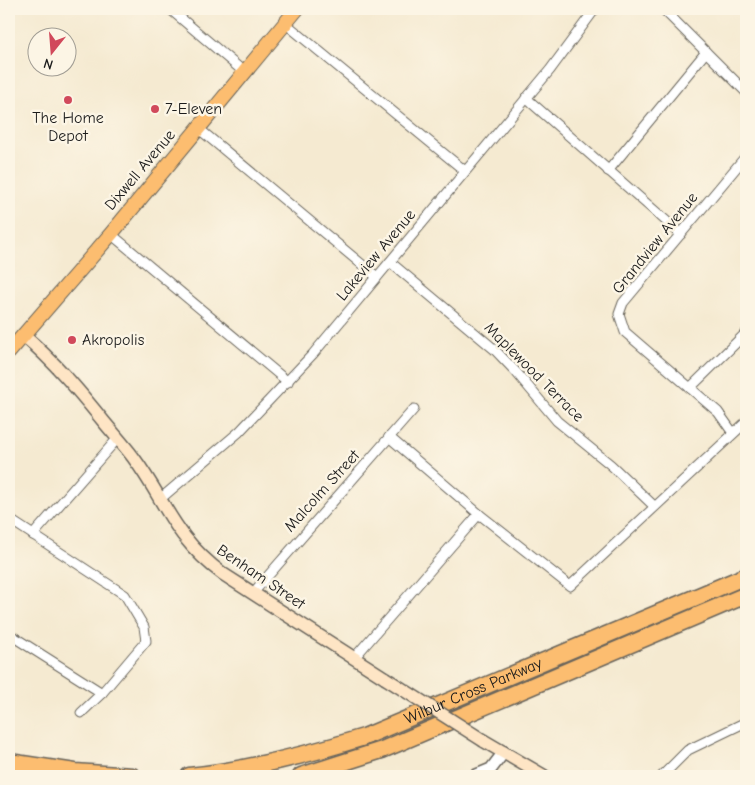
<svg xmlns="http://www.w3.org/2000/svg" width="755" height="785" font-family="'Comic Neue',sans-serif">
<rect width="100%" height="100%" fill="#fcf5e5"/>
<filter id="ink" filterUnits="userSpaceOnUse"><feTurbulence type="fractalNoise" baseFrequency=".02" numOctaves="2"/><feDisplacementMap in="SourceGraphic" scale="10" xChannelSelector="R" yChannelSelector="G"/><feConvolveMatrix kernelMatrix="1 2 1 2 8 2 1 2 1" color-interpolation-filters="sRGB"/></filter>
<filter id="wash" filterUnits="userSpaceOnUse"><feTurbulence type="fractalNoise" baseFrequency=".0096" numOctaves="4" result="noise"/><feDisplacementMap in="SourceGraphic" scale="20" xChannelSelector="R" yChannelSelector="G"/><feGaussianBlur stdDeviation="1.12" result="paint"/><feColorMatrix in="noise" values="0 0 0 0 0 0 0 0 0 0 0 0 0 0 0 0 0 1.4 0 .05"/><feComposite in="paint" operator="in"/></filter>
<g filter="url(#wash)">
<rect width="100%" height="100%" fill="#f5ead1"/>
</g>
<g filter="url(#ink)">
<g fill="none" stroke-linecap="round" stroke-linejoin="round">
<g stroke="#68645b" stroke-width="11">
<g id="minor">
<polyline points="170,9 244,72"/>
<polyline points="663,9 746,92"/>
<polyline points="285,23 465,171"/>
<polyline points="526,98 681,234"/>
<polyline points="198,128 377,277"/>
<polyline points="608,171 706,52"/>
<polyline points="111,234 288,382"/>
<polyline points="390,262 494,349 516,372 557,421 611,465 654,506"/>
<polyline points="690,388 746,333"/>
<polyline points="733,433 718,412 625,332 619,314 623,303 746,156"/>
<polyline points="389,437 479,514 570,586 746,422"/>
<polyline points="159,500 239,432 313,354 550,70 595,9"/>
<polyline points="9,519 125,595 144,627 146,641 102,693 81,713"/>
<polyline points="33,535 118,438"/>
<polyline points="253,593 414,409"/>
<polyline points="9,634 102,693"/>
<polyline points="354,658 479,514"/>
<polyline points="662,776 688,750 746,722"/>
</g>
</g>
<g stroke="#68645b" stroke-width="14">
<polyline id="tertiary" points="474,776 491,769 504,752"/>
</g>
<g stroke="#68645b" stroke-width="15">
<g id="secondary">
<path d="M23,335C54,361 79,391 104,422C114,434 124,445 133,457C167,503 173,537 223,574L385,678"/>
<polyline points="484,741 544,776"/>
</g>
</g>
<g stroke="#68645b" stroke-width="16">
<polyline id="primary" points="9,352 111,234 297,9"/>
</g>
<g stroke="#68645b" stroke-width="19">
<g id="motorway">
<polyline points="9,762 75,772 132,776"/>
<path id="s1" d="M189,776C249,770 306,755 364,737L746,576"/>
<polyline points="301,776 382,750 746,595"/>
</g>
</g>
<use href="#minor" stroke="#fff" stroke-width="9"/>
<use href="#tertiary" stroke="#fff" stroke-width="11"/>
<use href="#secondary" stroke="#fee5c5" stroke-width="12"/>
<use href="#primary" stroke="#fcbd6f" stroke-width="14"/>
<use href="#motorway" stroke="#fcbd6f" stroke-width="16"/>
<g stroke="#68645b" stroke-width="15" stroke-linecap="butt">
<polyline id="secondary-bridge" points="385,678 484,741"/>
</g>
<use href="#secondary-bridge" stroke="#fee5c5" stroke-width="12"/>
</g>
</g>
<g fill="#d1495b" stroke="#fcf5e5" stroke-width="2">
<circle cx="68" cy="100" r="5"/>
<circle cx="155" cy="109" r="5"/>
<circle cx="72" cy="340" r="5"/>
</g>
<g text-anchor="middle" dominant-baseline="central" stroke-width="5" stroke-linejoin="round" paint-order="stroke">
<g font-size="16" fill="#1c1c1c" stroke="#fcf5e5" text-anchor="start">
<text x="165" y="109">7-Eleven</text>
<text x="68" y="118" text-anchor="middle">The Home<tspan x="68" dy="18">Depot</tspan></text>
<text x="82" y="340">Akropolis</text>
</g>
<g font-size="16" fill="#1c1c1c" stroke="#fcf5e5">
<text transform="translate(140 170) rotate(-50)">Dixwell Avenue</text>
<text transform="translate(655 243) rotate(-51)">Grandview Avenue</text>
<text transform="translate(376 255) rotate(-50)">Lakeview Avenue</text>
<text transform="translate(534 372) rotate(45)">Maplewood Terrace</text>
<text transform="translate(322 491) rotate(-48)">Malcolm Street</text>
<text transform="translate(261 577) rotate(34)">Benham Street</text>
<text stroke="none"><textPath href="#s1" startOffset="298">Wilbur Cross Parkway</textPath></text>
</g>
</g>
<rect width="755" height="785" fill="none" stroke="#fcf5e5" stroke-width="30"/>
<g transform="translate(52 52) rotate(197)"><circle r="24" fill="#fcf5e5" stroke="#a29e95"/>
<path d="M0-4L9 19L0 12L-9 19Z" fill="#d1495b"/>
<text y="-8" font-size="14" font-weight="bold" text-anchor="middle" fill="#1c1c1c">N</text>
</g>
</svg>
